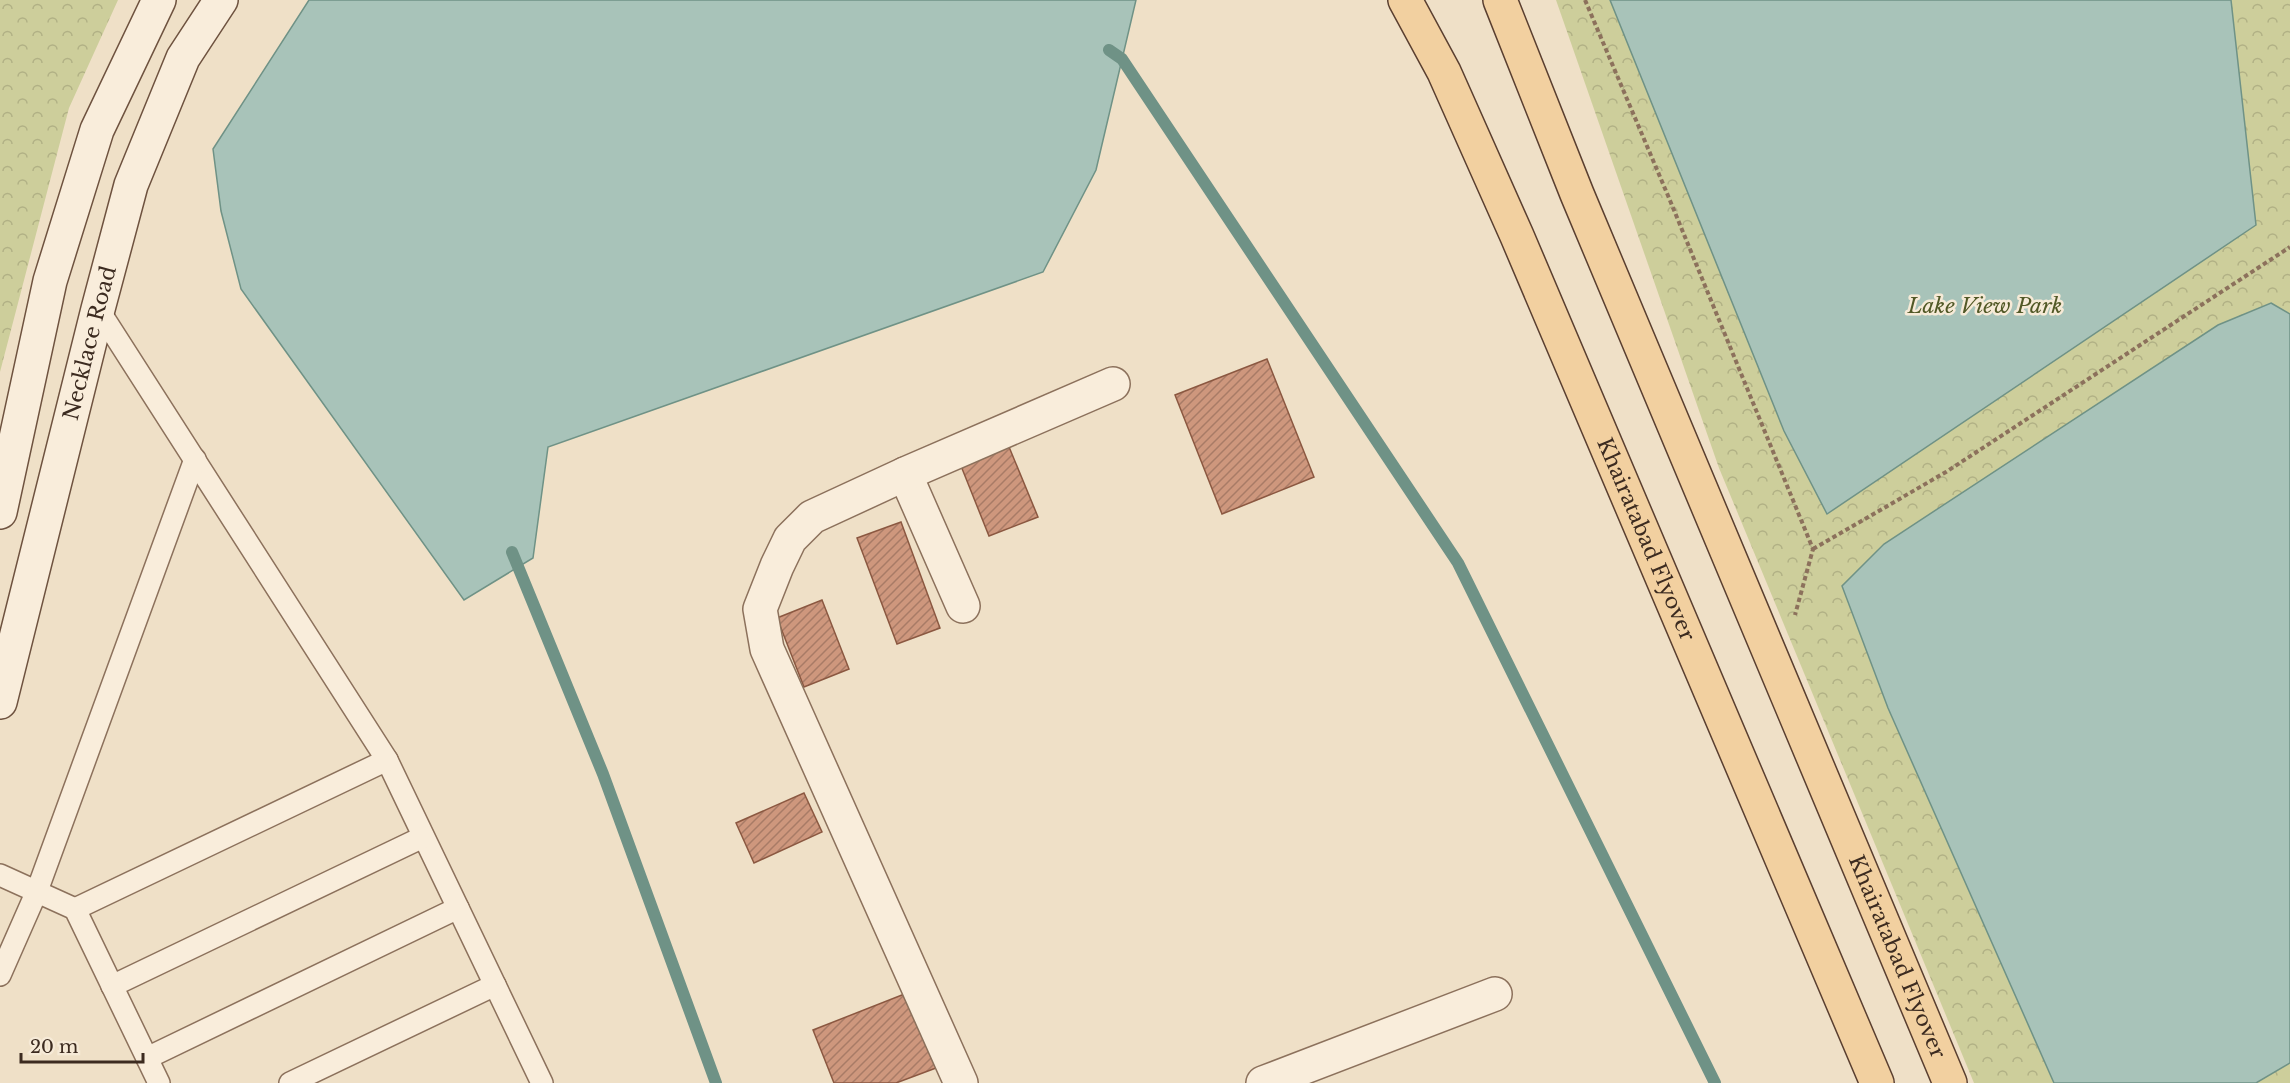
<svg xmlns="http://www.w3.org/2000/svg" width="2290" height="1083" font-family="'Libre Baskerville',serif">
<defs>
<pattern id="forest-crowns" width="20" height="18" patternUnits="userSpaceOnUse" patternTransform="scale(1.5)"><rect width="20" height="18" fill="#cdce9b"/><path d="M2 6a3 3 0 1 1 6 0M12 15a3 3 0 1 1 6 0" fill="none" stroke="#b1b185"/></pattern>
<pattern id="building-hatch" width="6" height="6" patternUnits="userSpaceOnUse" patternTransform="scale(1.5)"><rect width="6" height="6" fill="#ce977d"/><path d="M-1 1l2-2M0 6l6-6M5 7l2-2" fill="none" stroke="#a87b66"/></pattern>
</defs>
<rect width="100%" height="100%" fill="#efe0c7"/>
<g fill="url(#forest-crowns)">
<polygon points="0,0 118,0 69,108 0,372"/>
<polygon points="1556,0 2290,0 2290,1083 1974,1083 1719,468"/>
</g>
<g fill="#a8c3b9" stroke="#6f9286" stroke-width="1.5">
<polygon points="309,0 1136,0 1096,170 1043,272 548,447 533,558 464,600 241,289 221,211 213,149"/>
<polygon points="1610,0 2231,0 2256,225 1827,514 1784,431"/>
<polygon points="2271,303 2290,314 2290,1063 2256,1083 2054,1083 1888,708 1842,586 1884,544 2218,325"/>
</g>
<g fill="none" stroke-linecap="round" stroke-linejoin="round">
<g stroke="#6f9286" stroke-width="12">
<polyline points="1109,50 1122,59 1458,563 1715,1083"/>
<polyline points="512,552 603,774 716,1083"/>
</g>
</g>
<g fill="url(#building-hatch)" stroke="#8b5841" stroke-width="1.5">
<polygon points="1267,359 1314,477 1222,514 1175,395"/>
<polygon points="1007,442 1038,517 989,536 959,461"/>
<polygon points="901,522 940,628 897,644 857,538"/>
<polygon points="822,600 849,669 804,687 777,618"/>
<polygon points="804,793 822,832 754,863 736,823"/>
<polygon points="907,993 936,1068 896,1083 834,1083 813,1030"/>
</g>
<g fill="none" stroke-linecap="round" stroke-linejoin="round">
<g stroke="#8c715c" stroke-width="24">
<g id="lane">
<polyline points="98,309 387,760 542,1083"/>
<polyline points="0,875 75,909 159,1083"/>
<polyline points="75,909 387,760"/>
<polyline points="0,975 37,891 195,459"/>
<polyline points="112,986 423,837"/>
<polyline points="147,1058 458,908"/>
<polyline points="290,1083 495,985"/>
</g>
</g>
<g stroke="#8c715c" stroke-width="36">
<g id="street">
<polyline points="905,474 963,606"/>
<polyline points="961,1083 767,649 760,609 777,566 790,539 812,517 905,474 1113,384"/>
<polyline points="1263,1083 1495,994"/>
</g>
</g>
<g stroke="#6e523f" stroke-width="36">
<g id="secondary">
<polyline points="0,512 50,281 97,130 159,0"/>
<path id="s1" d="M0,702L98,309L131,185L183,58L221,0"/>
</g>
</g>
<g stroke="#5a3f30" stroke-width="36">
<g id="primary">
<path id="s2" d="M1405,0L1444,72L1517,236L1877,1083"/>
<path id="s3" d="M1500,0L1577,194L1950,1083"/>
</g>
</g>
<g stroke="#8c715c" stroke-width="4" stroke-dasharray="4.5 3" stroke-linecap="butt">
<polyline points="1585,0 1669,198 1813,549 1795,615"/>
<polyline points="1813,549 1946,472 2290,247"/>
</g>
<use href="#lane" stroke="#f9eddb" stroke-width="21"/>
<use href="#street" stroke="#f9eddb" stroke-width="33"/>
<use href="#secondary" stroke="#f9eddb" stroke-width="33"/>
<use href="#primary" stroke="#f2d0a0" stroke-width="33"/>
</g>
<g text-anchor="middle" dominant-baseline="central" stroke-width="5" stroke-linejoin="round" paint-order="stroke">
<g font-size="21" font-style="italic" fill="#515826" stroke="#f6ead7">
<text x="1985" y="306">Lake View Park</text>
</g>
<g font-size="21" fill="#3c2b20" stroke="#f6ead7">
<text stroke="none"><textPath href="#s1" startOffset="370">Necklace Road</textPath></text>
<text stroke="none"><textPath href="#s2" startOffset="591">Khairatabad Flyover</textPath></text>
<text stroke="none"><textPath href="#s3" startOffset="1036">Khairatabad Flyover</textPath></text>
</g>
</g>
<path d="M21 1053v9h122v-9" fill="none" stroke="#3c2b20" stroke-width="3"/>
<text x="30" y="1053" font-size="18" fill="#3c2b20" stroke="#f6ead7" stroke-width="4.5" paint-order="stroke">20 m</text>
</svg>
